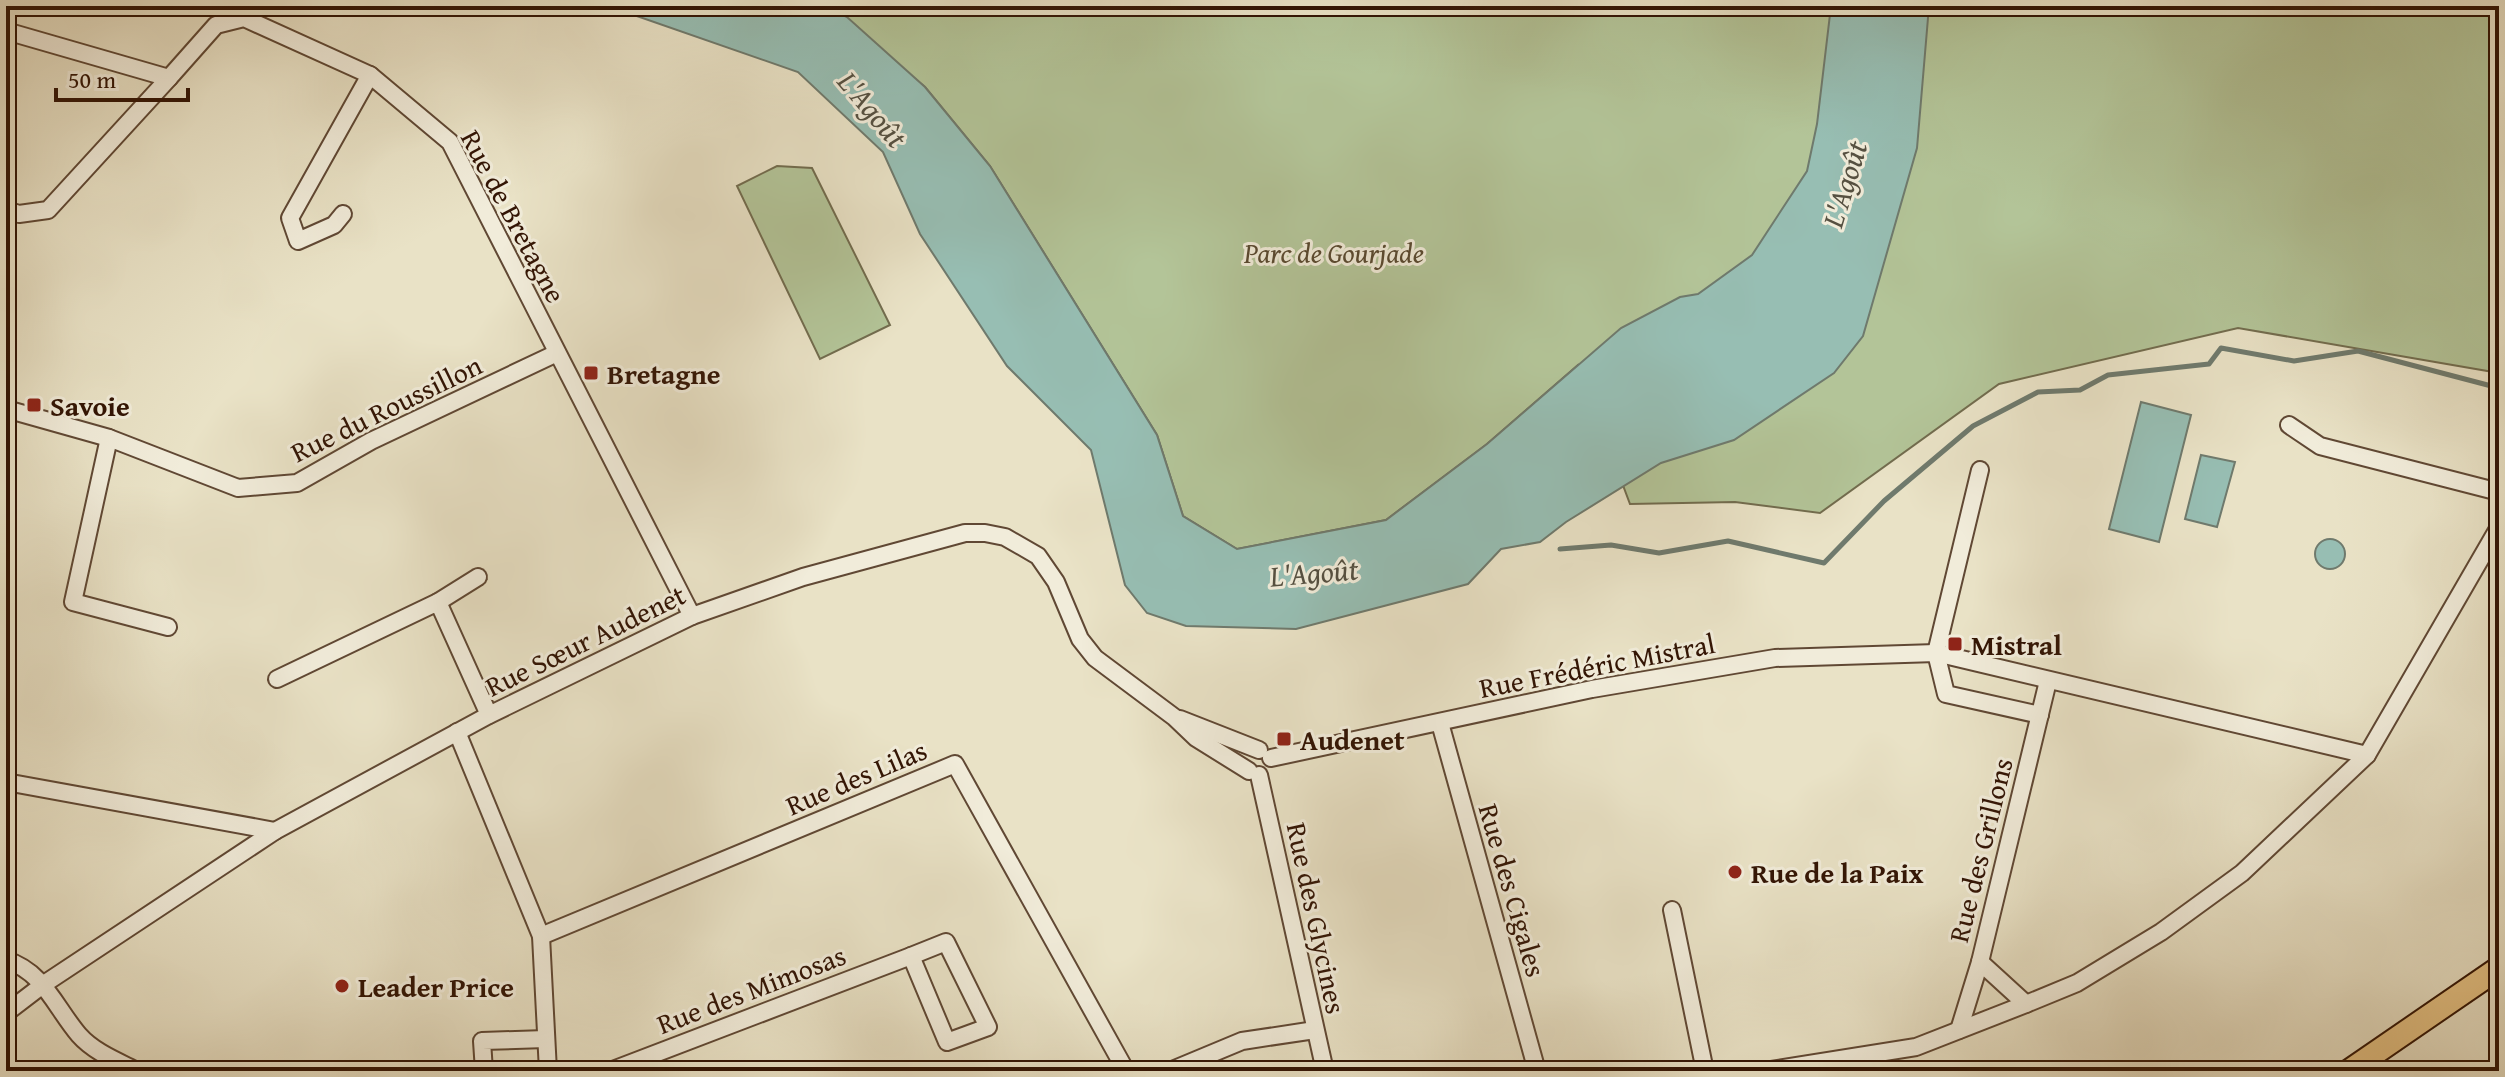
<svg xmlns="http://www.w3.org/2000/svg" width="2505" height="1077" font-family="'Gentium Book Plus',serif">
<rect width="100%" height="100%" fill="#e9e2c6"/>
<filter id="stains"><feTurbulence type="fractalNoise" baseFrequency=".0025" numOctaves="4"/><feColorMatrix values="0 0 0 0 .2 0 0 0 0 .09 0 0 0 0 .02 0 0 0 .5 -.17"/></filter>
<radialGradient id="worn" r=".72"><stop offset=".6" stop-color="#630" stop-opacity="0"/><stop offset="1" stop-color="#630" stop-opacity=".3"/></radialGradient>
<g fill="#b3c498" stroke="#726c4e" stroke-width="2">
<polygon points="824,6 2499,6 2499,373 2238,328 1999,384 1820,513 1735,502 1630,504 1578,365 1487,444 1386,520 1237,549 1183,516 1157,435 990,166 925,87"/>
<polygon points="777,166 812,168 890,325 820,359 737,186"/>
</g>
<g fill="#97beb3" stroke="#6f7a6d" stroke-width="2">
<polygon points="608,6 824,6 847,17 925,87 990,166 1157,435 1183,516 1237,549 1386,520 1487,444 1621,328 1680,297 1698,294 1752,255 1807,171 1817,124 1831,6 1929,6 1917,148 1863,336 1834,373 1734,440 1661,463 1566,522 1540,542 1501,549 1468,584 1296,629 1186,626 1147,613 1125,585 1091,450 1007,366 920,234 883,152 798,72"/>
<polygon points="2141,402 2191,415 2159,542 2109,529"/>
<polygon points="2201,455 2235,462 2217,527 2185,519"/>
<circle cx="2330" cy="554" r="15"/>
</g>
<g fill="none" stroke-linecap="round" stroke-linejoin="round">
<polyline stroke="#6f7a6d" stroke-width="5" points="1560,549 1611,545 1659,553 1728,541 1824,563 1884,501 1973,426 2038,392 2080,390 2108,375 2209,364 2221,348 2294,361 2358,351 2499,388"/>
<g stroke="#604834" stroke-width="20">
<g id="minor">
<polyline points="6,31 169,78 48,210 19,214 6,210"/>
<polyline points="169,78 216,25 244,18 370,75 450,142 692,616"/>
<polyline points="343,214 334,225 298,241 290,218 370,75"/>
<polyline points="6,409 109,438 238,488 297,483 371,441 557,353"/>
<polyline points="2289,425 2320,446 2499,492"/>
<polyline points="109,438 73,602 168,627"/>
<polyline points="1980,470 1936,653 1946,694 2040,715"/>
<polyline points="438,602 478,577"/>
<polyline points="277,679 438,602 489,715"/>
<polyline points="1180,719 1259,750"/>
<polyline points="1440,723 1537,1071"/>
<polyline points="457,732 541,936 548,1071"/>
<polyline points="1271,758 1592,689 1775,658 1936,653 2367,755"/>
<polyline points="1259,775 1325,1071"/>
<polyline points="6,782 275,831"/>
<polyline points="1672,910 1705,1071"/>
<polyline points="541,936 955,764 1126,1071"/>
<polygon points="946,942 988,1027 947,1042 911,956"/>
<path d="M6,960C44,972 55,1007 79,1035C94,1052 117,1061 137,1071"/>
<polyline points="1980,962 2026,1004"/>
<polyline points="6,1013 44,984 275,831 489,715 692,616 803,577 965,533 985,533 1005,537 1038,556 1056,582 1080,639 1095,658 1174,717 1196,738 1249,771"/>
<polyline points="1959,1030 1980,962 2048,681"/>
<polyline points="484,1071 482,1041 546,1039"/>
<polyline points="610,1071 911,956"/>
<polyline points="1170,1071 1242,1041 1315,1030"/>
<polyline points="1765,1071 1916,1047 2026,1004 2077,983 2161,932 2242,873 2367,755 2499,527"/>
</g>
</g>
<g stroke="#321404" stroke-width="26">
<polyline id="major" points="2349,1071 2499,968"/>
</g>
<use href="#minor" stroke="#f1ecda" stroke-width="16"/>
<use href="#major" stroke="#e4c183" stroke-width="22"/>
</g>
<g fill="#8f2418" stroke="#f1ecda" stroke-width="3">
<rect x="583" y="365" width="16" height="16" rx="4"/>
<rect x="26" y="397" width="16" height="16" rx="4"/>
<rect x="1947" y="636" width="16" height="16" rx="4"/>
<rect x="1276" y="731" width="16" height="16" rx="4"/>
<circle cx="1735" cy="872" r="8"/>
<circle cx="342" cy="986" r="8"/>
</g>
<g text-anchor="middle" dominant-baseline="central" stroke-width="6" stroke-linejoin="round" paint-order="stroke">
<g font-size="28" fill="#321404" stroke="#f1ecda">
<text transform="translate(514 216) rotate(62)">Rue de Bretagne</text>
<text transform="translate(386 408) rotate(-26)">Rue du Roussillon</text>
<text transform="translate(585 640) rotate(-26)">Rue Sœur Audenet</text>
<text transform="translate(1597 665) rotate(-11)">Rue Frédéric Mistral</text>
<text transform="translate(856 777) rotate(-23)">Rue des Lilas</text>
<text transform="translate(1980 850) rotate(-76)">Rue des Grillons</text>
<text transform="translate(1513 890) rotate(74)">Rue des Cigales</text>
<text transform="translate(1317 918) rotate(78)">Rue des Glycines</text>
<text transform="translate(751 989) rotate(-21)">Rue des Mimosas</text>
</g>
<g font-size="28" font-style="italic" fill="#594930" stroke="#f1ecda">
<text x="1334" y="252">Parc de Gourjade</text>
</g>
<g font-size="28" font-weight="bold" fill="#321404" stroke="#f1ecda" text-anchor="start">
<text x="607" y="373">Bretagne</text>
<text x="50" y="405">Savoie</text>
<text x="1971" y="644">Mistral</text>
<text x="1300" y="739">Audenet</text>
<text x="1751" y="872">Rue de la Paix</text>
<text x="358" y="986">Leader Price</text>
</g>
<g font-size="30" font-style="italic" fill="#555041" stroke="#f1ecda">
<text transform="translate(873 109) rotate(50)">L'Agoût</text>
<text transform="translate(1844 184) rotate(-73)">L'Agoût</text>
<text transform="translate(1314 572) rotate(-5)">L'Agoût</text>
</g>
</g>
<rect width="2505" height="1077" fill="none" stroke="#e9e2c6" stroke-width="32"/>
<rect x="8" y="8" width="2489" height="1061" fill="none" stroke="#321404" stroke-width="4"/>
<rect x="16" y="16" width="2473" height="1045" fill="none" stroke="#321404" stroke-width="2"/>
<path d="M56 88v12h132v-12" fill="none" stroke="#321404" stroke-width="4"/>
<text x="68" y="88" font-size="24" fill="#321404" stroke="#f1ecda" stroke-width="6" paint-order="stroke">50 m</text>
<rect width="100%" height="100%" filter="url(#stains)"/>
<rect width="100%" height="100%" fill="url(#worn)"/>
</svg>
